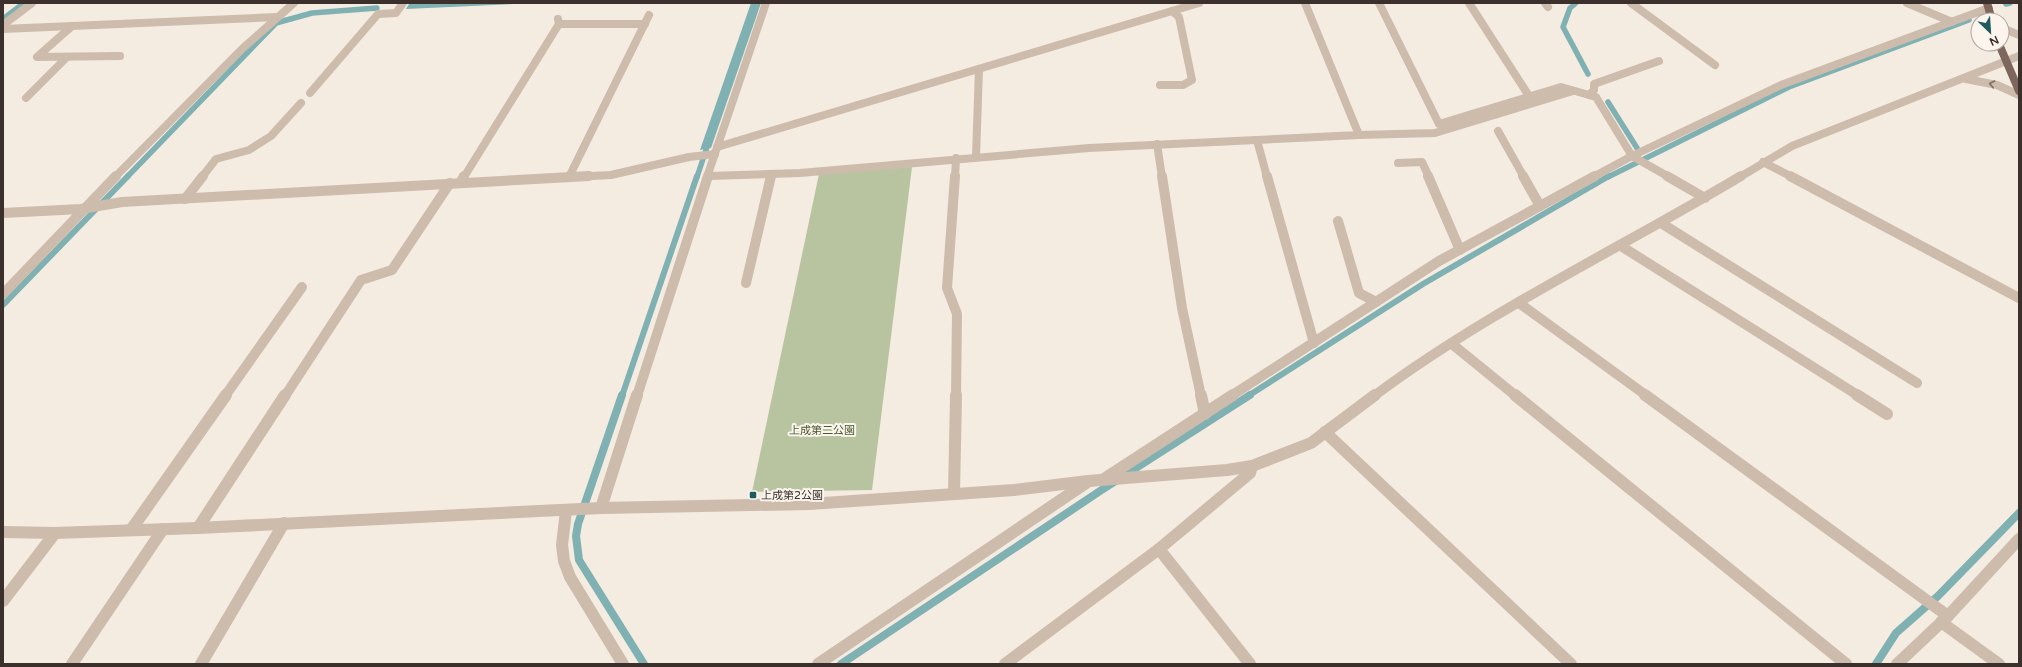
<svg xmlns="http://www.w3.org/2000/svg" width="2022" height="667" font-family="'Varela Round','Noto Sans JP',sans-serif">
<rect width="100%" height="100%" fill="#f4ebe1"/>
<polygon fill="#b8c4a0" points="912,167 872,490 752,492 819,174"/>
<g fill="#7fb0b2">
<polygon points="435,3 536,3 406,9 409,4"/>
<polygon points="751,3 761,3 711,148 700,150"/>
</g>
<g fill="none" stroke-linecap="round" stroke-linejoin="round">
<g stroke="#7fb0b2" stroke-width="5.5">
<polyline points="1576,3 1570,8 1563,27 1588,74"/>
<polyline points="2006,4 2010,3"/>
<polyline points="3,19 24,3"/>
<polyline points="1608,102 1637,148"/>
<polyline points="127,177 276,23 312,13 377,8"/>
<polyline points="697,177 709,141"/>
<polyline points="1608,177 1789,87 1969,20"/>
</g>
<g stroke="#7fb0b2" stroke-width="6">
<polyline points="3,305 128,176"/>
<polyline points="622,396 697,176"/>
<polyline points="1248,396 1423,284 1609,176"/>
</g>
<g stroke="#7fb0b2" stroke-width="8">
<polyline points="622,395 578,524 576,536 579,560 644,664"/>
<polyline points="841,664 1100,491 1250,395"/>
<polyline points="1876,664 1896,633 1938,596 2019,513"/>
</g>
<g stroke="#cdbbac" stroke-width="8">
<polyline points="1379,3 1439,124 1561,87 1596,97 1632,156 1669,177"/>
<polyline points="1469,3 1529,96"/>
<polyline points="1545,3 1548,7"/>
<polyline points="1631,3 1715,65"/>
<polyline points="1907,3 1952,22"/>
<polyline points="558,19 559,24 645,24"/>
<polyline points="3,25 32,3"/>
<polyline points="72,26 37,57 120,56"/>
<polyline points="2002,28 2019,35"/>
<polyline points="3,29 277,17"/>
<polyline points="1966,79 1997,85 2019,95"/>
<polyline points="1160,85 1183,85 1192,80 1179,17 1172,11"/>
<polyline points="310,93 378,14 396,13 403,3"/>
<polyline points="1589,95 1594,90 1594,84 1659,61"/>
<polyline points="26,98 67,57"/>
<polyline points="1498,131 1524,177"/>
<polyline points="1359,135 1435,133 1573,91"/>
<polyline points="1257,140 1267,177"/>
<polyline points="1157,144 1162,177"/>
<polyline points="717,147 1199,3"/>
<polyline points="976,156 979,69"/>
<polyline points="1763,162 1792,177"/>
<polyline points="1398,163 1422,162 1429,177"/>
<polyline points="709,176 800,173 1089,148 1359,135 1305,3"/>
<polyline points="115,177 242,49 294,3"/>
<polyline points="202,177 216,159 249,150 271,136 301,103"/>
<polyline points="464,177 559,24"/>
<polyline points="569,177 649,15"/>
<polyline points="571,177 611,175 689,157 715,154"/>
<polyline points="707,177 766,3"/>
<polyline points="771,177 772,174"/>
<polyline points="955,177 956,158"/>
<polyline points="1593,177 1632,156 1781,85 1989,8"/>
<polyline points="1740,177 1792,146 2019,56"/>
</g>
<g stroke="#cdbbac" stroke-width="10">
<polyline points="955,176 947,288 957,314 956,396"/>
<polyline points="1162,176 1182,308 1201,396"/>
<polyline points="1267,176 1314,343"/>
<polyline points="1428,176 1460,250"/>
<polyline points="1523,176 1540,206"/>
<polyline points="1667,176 1705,198"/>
<polyline points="1790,176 2019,298"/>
<polyline points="460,183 464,176"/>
<polyline points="185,199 203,176"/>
<polyline points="3,213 81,209 122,202 589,176"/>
<polyline points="1338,221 1359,293 1376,302"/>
<polyline points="1661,223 1917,383"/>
<polyline points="1621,246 1859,396"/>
<polyline points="746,283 771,176"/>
<polyline points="3,294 116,176"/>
<polyline points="1519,303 1647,396"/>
<polyline points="1452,344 1516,396"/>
<polyline points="225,396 302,287"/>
<polyline points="285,396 361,280 392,270 450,183"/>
<polyline points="637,396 708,176"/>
<polyline points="1231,396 1439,261 1595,176"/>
<path d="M1374,396C1488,311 1619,249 1741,176"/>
</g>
<g stroke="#cdbbac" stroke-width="12">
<polyline points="1201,395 1205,414"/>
<polyline points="1515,395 1846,664"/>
<polyline points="1645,395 1948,616"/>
<polyline points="1857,395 1887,414"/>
<polyline points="1325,432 1571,664"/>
<polyline points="1104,479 1233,395"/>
<polyline points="954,494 956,395"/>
<polyline points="601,508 637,395"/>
<polyline points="566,511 562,545 564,561 570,577 623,664"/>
<polyline points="198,528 285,395"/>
<polyline points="131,530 226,395"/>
<polyline points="3,532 55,533 198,528 601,508 809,504 1014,490 1088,481 1227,470 1252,466 1311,443 1375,395"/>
<polyline points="1159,549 1250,664"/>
<polyline points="3,601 55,533"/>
<polyline points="1941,622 1999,664"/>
<polyline points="72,664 163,529"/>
<polyline points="201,664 284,523"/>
<polyline points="818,664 1086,483"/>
<polyline points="1005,664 1159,549 1250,473 1252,466"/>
<polyline points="1897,664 1948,616 2019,539"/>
</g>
<g stroke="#7d675c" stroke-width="8">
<polyline points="1987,3 1992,20"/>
<polyline points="1999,44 2019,91"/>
</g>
</g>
<defs><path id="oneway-chevron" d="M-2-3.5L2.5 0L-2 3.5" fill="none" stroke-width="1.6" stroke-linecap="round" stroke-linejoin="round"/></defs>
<use stroke="#7d6f65" href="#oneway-chevron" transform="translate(1992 84) rotate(-167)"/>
<rect fill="#1f5a5e" stroke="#fbf5ee" stroke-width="1.5" x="749" y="491" width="8" height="8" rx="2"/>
<g text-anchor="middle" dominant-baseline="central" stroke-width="4" stroke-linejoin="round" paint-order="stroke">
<g font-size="11" fill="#4a5a2e" stroke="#fbf5ee">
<text x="822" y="430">上成第二公園</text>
</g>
<g font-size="11" fill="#3b302b" stroke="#fbf5ee" text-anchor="start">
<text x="761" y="495">上成第2公園</text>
</g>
</g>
<rect width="2022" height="667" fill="none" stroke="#3b302b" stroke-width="8"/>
<g transform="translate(1990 32) rotate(155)"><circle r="19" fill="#fbf5ee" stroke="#aea6a0"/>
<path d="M0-3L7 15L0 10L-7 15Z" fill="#1f5a5e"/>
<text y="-6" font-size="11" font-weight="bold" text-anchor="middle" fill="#3b302b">N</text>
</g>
</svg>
